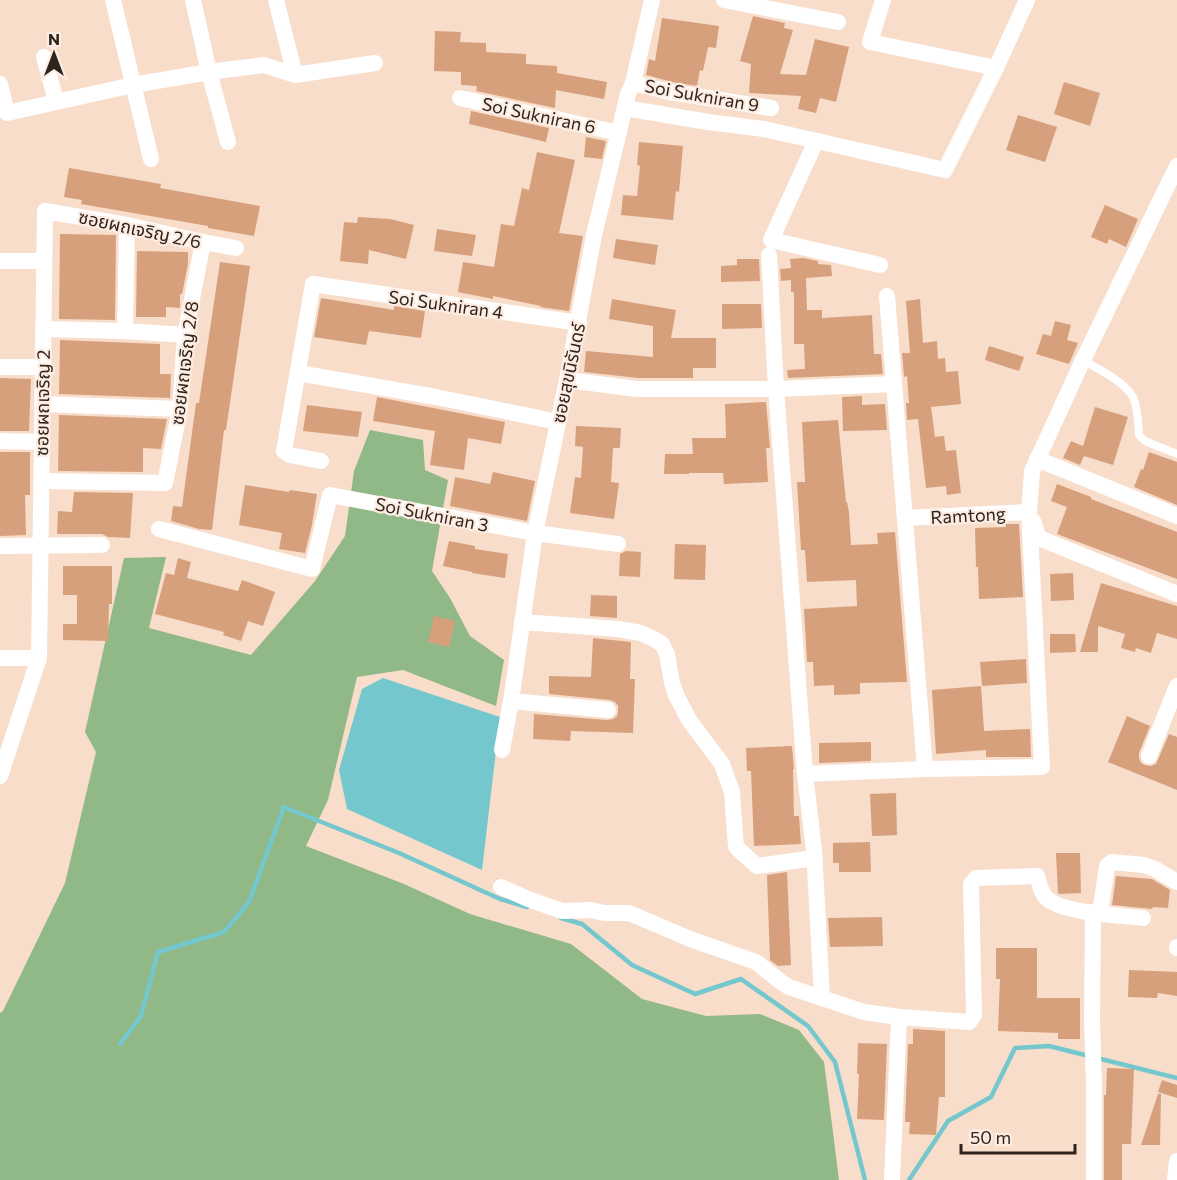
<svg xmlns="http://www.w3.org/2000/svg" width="1177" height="1180" font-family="Commissioner,'Noto Sans Thai',sans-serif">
<rect width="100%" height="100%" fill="#f8ddca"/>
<polygon fill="#91b887" points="370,430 423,440 425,470 448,480 432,571 450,598 470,636 504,660 496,706 403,670 357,677 328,800 306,846 404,884 470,914 571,944 642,999 706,1016 760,1014 799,1030 824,1062 839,1180 0,1180 0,1013 3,1011 65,883 96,752 85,732 124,558 166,557 149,628 251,655 315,581 345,536 354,471"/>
<polygon fill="#74c7cd" points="383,678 500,717 482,870 347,809 339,770 362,689"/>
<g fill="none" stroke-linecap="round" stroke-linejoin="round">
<g stroke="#74c7cd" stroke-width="4.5">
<polyline points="561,918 582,924 632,965 695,994 741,979 808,1026 835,1062 865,1180"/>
<polyline points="120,1044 141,1016 158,952 224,932 249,902 284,807 399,853 500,899 527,907"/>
<polyline points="1097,1058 1177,1078"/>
<polyline points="909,1180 948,1121 991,1097 1015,1048 1049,1046 1089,1056"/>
</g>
</g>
<g fill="#d6a07c">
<polygon points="753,16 785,23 784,28 793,30 780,74 806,75 815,39 849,47 836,102 820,98 816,113 798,109 801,96 749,93 751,64 740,61"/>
<polygon points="662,18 719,26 716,48 708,47 703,71 700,70 697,86 672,82 646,75 649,59 655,61"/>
<polygon points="435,31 461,32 460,42 486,43 486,52 526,54 526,64 557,66 557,73 607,82 604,99 556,90 555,108 476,91 477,86 461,85 461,72 434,71"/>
<polygon points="1064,82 1100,93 1090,126 1054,114"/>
<polygon points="471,111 549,128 546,142 469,124"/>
<polygon points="1018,115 1057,127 1045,162 1006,150"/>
<polygon points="586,137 606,141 602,159 584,157"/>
<polygon points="639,142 683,146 679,192 676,191 673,220 621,215 623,195 637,196 640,166 637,165"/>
<polygon points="537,152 575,160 559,233 583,236 569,311 540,307 541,306 493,296 493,299 458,292 463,262 494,267 501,224 514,226 522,188 529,190"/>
<polygon points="69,168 161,184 160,188 260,206 254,236 208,228 208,226 81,204 82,200 64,197"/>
<polygon points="1105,205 1138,219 1126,247 1109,239 1107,244 1091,237"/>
<polygon points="358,217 390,219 414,225 406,259 369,250 368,264 340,261 344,222 357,223"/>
<polygon points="437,229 476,235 472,256 434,251"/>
<polygon points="60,234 116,235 115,320 59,319"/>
<polygon points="616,239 658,245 655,265 613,258"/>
<polygon points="137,251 188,252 188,264 182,294 180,294 180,308 166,307 166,317 136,317"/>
<polygon points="803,258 818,261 818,264 831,265 832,276 806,278 807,310 822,310 822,318 872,315 874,354 881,354 883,374 788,378 787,370 805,369 804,344 794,344 794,292 791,292 791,280 781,281 780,269 791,268 790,259"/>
<polygon points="737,259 759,259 760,281 721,282 721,266 737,265"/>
<polygon points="220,262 250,266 226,430 224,430 212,530 199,529 171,521 173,506 182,507 196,403 199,403"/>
<polygon points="321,298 394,310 394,306 425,311 421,338 369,331 366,345 314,337"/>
<polygon points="612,299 676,310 671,338 716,338 716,368 693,368 693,378 638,378 584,372 586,351 653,357 653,326 609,319"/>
<polygon points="920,299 923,343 937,341 938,359 945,358 946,372 958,371 961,404 931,407 935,437 944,436 946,451 956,450 961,493 947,495 946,486 926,488 918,419 907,420 906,403 909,403 907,376 904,377 902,353 910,353 906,301"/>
<polygon points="722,304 761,304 762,328 722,329"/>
<polygon points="1055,321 1071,325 1067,340 1078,343 1069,364 1036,354 1043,334 1051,336"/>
<polygon points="60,340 160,344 160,374 171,374 170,398 59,394"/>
<polygon points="989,346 1024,357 1019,371 985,360"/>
<polygon points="0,378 31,379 29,431 0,431"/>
<polygon points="862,396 862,405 885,404 887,430 843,431 842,397"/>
<polygon points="377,397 505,422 501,444 468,438 464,470 430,465 435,431 373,421"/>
<polygon points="766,402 770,448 766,448 768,482 724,484 723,473 689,473 689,474 664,474 665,454 693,454 692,438 726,438 725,404"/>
<polygon points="307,405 362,412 358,437 303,431"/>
<polygon points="1095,407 1128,417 1113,465 1084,456 1080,465 1063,458 1071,441 1083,446"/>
<polygon points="59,415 167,419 161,449 143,448 143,472 58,471"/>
<polygon points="838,420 846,502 847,502 849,512 851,545 878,544 877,533 895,532 907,682 860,683 860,694 834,695 834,685 814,686 813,662 807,662 804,609 857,606 856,580 807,582 805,550 801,550 797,482 805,482 802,422"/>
<polygon points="576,426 621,428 620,448 613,448 611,482 619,483 614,519 570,513 575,477 581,478 583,447 575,446"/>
<polygon points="0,452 30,452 30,495 25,495 26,535 0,536"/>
<polygon points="1149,452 1177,462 1177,505 1134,487 1141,469 1143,470"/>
<polygon points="493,472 535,481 527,521 450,506 455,477 490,484"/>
<polygon points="1057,484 1091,497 1091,499 1177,532 1177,579 1057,534 1067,507 1051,501"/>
<polygon points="245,485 289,492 290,490 317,494 312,525 305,553 279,549 282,533 239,525"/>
<polygon points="74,492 133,493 130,538 108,537 102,534 57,534 58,511 72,512"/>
<polygon points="1006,524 1019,524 1023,597 979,599 978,567 976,567 975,528 1006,527"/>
<polygon points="449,541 475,546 475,549 508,554 505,578 472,573 472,572 443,566"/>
<polygon points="675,544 706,545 705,580 674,579"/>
<polygon points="626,551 641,552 640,577 619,576 620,554"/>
<polygon points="178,558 191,562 187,578 238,591 242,580 275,592 263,626 248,621 241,641 223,635 224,632 155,614 166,573 174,575"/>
<polygon points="63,566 112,566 112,604 109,604 108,641 63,640 63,624 77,624 77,595 63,595"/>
<polygon points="1073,573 1074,600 1051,601 1050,574"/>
<polygon points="1101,583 1177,606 1177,639 1157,633 1151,653 1136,648 1135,652 1121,648 1125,634 1098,626 1098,652 1080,652"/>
<polygon points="591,595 617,596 617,618 590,616"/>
<polygon points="434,616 455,621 449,647 428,642"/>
<polygon points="1050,634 1075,634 1076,652 1050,653"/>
<polygon points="593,638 631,642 630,679 635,679 633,733 571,731 570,741 533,739 534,714 607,720 613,719 617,716 618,712 618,706 615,702 610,700 549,694 549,676 591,677"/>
<polygon points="1026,659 1027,683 982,686 980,662"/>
<polygon points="981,686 984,731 1030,729 1031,757 986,757 986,750 936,754 932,690"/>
<polygon points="1127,716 1150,726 1139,753 1139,758 1141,763 1145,765 1151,766 1156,764 1169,734 1177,737 1177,790 1108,762"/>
<polygon points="871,742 871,761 819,763 819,743"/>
<polygon points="792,746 794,769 793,769 794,816 799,816 801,844 754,846 751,771 747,771 746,748"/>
<polygon points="896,793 897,835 872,836 870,794"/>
<polygon points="870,842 871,872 839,872 839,863 833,863 833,843"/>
<polygon points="1056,853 1080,853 1081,893 1060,894 1058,893"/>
<polygon points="787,872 791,965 778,966 770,960 767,875"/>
<polygon points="1116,876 1152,879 1170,890 1168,908 1153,907 1152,909 1112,905"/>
<polygon points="882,917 883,946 830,947 828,918"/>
<polygon points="996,948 1037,948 1037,998 1080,998 1080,1039 1058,1039 1058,1033 998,1031 1000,979 996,979"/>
<polygon points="1129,970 1177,972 1177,996 1158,993 1157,998 1128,997"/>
<polygon points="913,1029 945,1031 945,1097 939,1097 936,1135 909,1134 910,1122 905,1122 908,1044 913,1044"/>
<polygon points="858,1043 887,1044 884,1120 857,1119 859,1074 857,1074"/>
<polygon points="1107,1068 1134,1069 1131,1144 1122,1144 1122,1180 1104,1180 1104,1095 1106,1095"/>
<polygon points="1162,1080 1177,1085 1177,1098 1158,1092"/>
<polygon points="1158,1094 1161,1094 1160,1145 1141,1145"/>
</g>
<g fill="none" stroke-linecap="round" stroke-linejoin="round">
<path stroke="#fff" stroke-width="8" d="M1083,360C1098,369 1124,381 1133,397C1138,408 1138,423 1139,435L1145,441L1177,454"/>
<g stroke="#fff" stroke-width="16">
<polyline points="113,0 151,159"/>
<polyline points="193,0 209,72 228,142"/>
<polyline points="276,0 295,75"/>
<polyline points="724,0 838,22"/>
<polyline points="883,0 870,42 996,68"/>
<polyline points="44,57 56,101"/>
<polyline points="633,83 670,92 771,108"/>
<polyline points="0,84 7,113 133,85 209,72 264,65 295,75 375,63"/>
<polyline points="460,98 619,133"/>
<polyline points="625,108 708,122 764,129 945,170 996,68 1027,0"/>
<polyline points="816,141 771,240 880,265"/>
<polyline points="769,255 776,389 805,774 814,850 822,997"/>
<polyline points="0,261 44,261"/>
<polyline points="887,296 925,769"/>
<polyline points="43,329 125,331 185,335"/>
<polyline points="125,331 127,225"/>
<polyline points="0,367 43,367"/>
<polyline points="298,373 436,397 558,422"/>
<polyline points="567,380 637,389 776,389 894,384"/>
<polyline points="42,404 180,409"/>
<polyline points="0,441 42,442"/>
<polyline points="1037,459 1177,516"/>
<polyline points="321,461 290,455 284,451 313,284 579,323"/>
<polyline points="41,481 165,483 180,409 185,335 203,242"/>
<polyline points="906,518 1029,512"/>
<polyline points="1033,521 1039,538 1177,594"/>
<polyline points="159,529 312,569 330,495 535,533 618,544"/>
<polyline points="0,546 102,545"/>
<polyline points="522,622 618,629 641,633 654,639 662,644 667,654 672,683 676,695 689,720 722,764 732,792 736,847 757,866 815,858"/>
<polyline points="0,658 39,658"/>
<polyline points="511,701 608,710"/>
<polyline points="502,750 511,701 535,533 567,380 594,235 628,94 633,83 652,0"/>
<polyline points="1149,756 1177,686"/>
<polyline points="805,774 925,769 1042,767 1029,512 1032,471 1083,360 1177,166"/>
<polyline points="0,776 39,658 45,211 127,225 203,242 236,248"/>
<path d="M501,887L528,899L562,911L591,910L604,913H629L690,939L756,962L781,982L789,987L864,1012L899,1017L969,1022L974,1015L971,884L976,878L1037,876C1039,883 1041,893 1046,898C1065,914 1117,915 1143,918"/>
<polyline points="1093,912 1092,1023 1094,1083 1094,1180"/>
<polyline points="1100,913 1107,866 1112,862 1144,865 1155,869 1177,882"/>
<polyline points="1177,948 1177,947"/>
<polyline points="892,1180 899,1017"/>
<polyline points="1175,1180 1177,1161"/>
</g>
</g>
<g text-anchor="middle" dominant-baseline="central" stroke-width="4.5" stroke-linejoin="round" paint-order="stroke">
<g font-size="18" fill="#2e241d" stroke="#fdece1">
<text transform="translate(702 95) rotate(10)">Soi Sukniran 9</text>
<text transform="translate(539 115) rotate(12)">Soi Sukniran 6</text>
<text transform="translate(140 229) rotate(12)">ซอยผถเจริญ 2/6</text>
<text transform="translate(446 304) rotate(8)">Soi Sukniran 4</text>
<text transform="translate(184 363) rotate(-83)">ซอยผถเจริญ 2/8</text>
<text transform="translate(568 373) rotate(-78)">ซอยสุขนิรันดร์</text>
<text transform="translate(42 403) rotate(-89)">ซอยผถเจริญ 2</text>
<text transform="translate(432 514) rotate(11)">Soi Sukniran 3</text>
<text transform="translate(968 515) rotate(-3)">Ramtong</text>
</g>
</g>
<g transform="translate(54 54)" stroke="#fdece1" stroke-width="4.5" paint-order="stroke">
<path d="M0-4.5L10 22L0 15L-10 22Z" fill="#2e241d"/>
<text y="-9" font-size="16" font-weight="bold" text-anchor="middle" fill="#2e241d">N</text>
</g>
<path d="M961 1144v9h114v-9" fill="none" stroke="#2e241d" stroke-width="3"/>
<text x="970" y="1144" font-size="18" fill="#2e241d" stroke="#fdece1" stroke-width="4.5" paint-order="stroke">50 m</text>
</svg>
